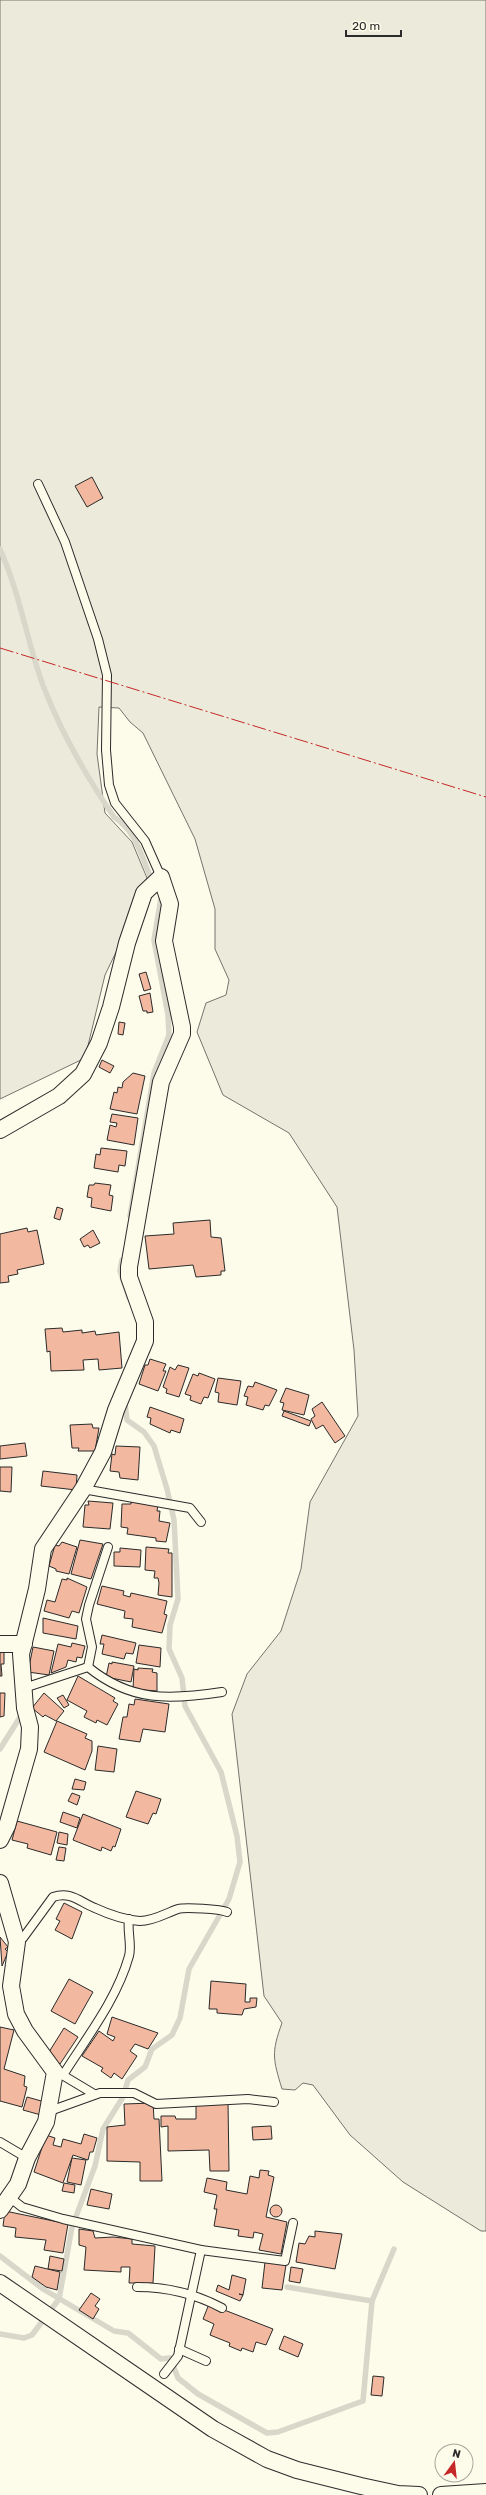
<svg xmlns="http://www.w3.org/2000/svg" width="486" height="2495" font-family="Rubik,sans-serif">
<rect width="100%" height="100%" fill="#fdfbea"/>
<path fill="#ecebdb" stroke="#74746e" d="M0,0H486V2231H481L403,2182L350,2135L313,2085L303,2083L295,2090L282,2089C273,2059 271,2053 282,2023L264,1996L232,1714L247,1674L281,1631L301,1569L310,1502L358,1416L354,1350L337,1207L289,1133L223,1095L197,1032L206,1003L226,995L229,980L215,949V909L195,839L143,733L130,722L119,708L99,707L97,754L105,813L132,842L147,878L139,891L130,923L105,975L85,1058L0,1099Z"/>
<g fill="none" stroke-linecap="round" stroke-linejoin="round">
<g stroke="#d8d7c9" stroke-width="5.5">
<path d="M0,549C21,596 27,643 44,688C62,734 86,776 114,817C138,833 141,857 153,883"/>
<polyline points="130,1216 154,1073 169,1035 168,1015 154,940 161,898"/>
<polyline points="122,1260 120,1271 129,1298"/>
<polyline points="0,1749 22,1714"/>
<polyline points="0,2256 43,2289 114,2331 128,2333 161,2359 170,2358 178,2378 198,2394 267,2433 278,2432 363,2401 372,2301 394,2249"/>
<polyline points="287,2287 372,2301"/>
<polyline points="0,2334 24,2338 32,2335 59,2299 72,2227 95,2166 103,2129 123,2097 128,2080 145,2067 152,2049 172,2035 180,2018 189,1969 229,1899 240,1862 237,1836 221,1772 185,1706 182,1678 169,1649 170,1625 178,1599 174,1520 167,1489 154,1446 144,1432 127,1420 125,1403"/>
</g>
</g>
<g fill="#f2b8a0" stroke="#2b2b2b">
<polygon points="92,477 103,498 87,507 75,486"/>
<polygon points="146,972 151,989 144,991 139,974"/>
<polygon points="150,993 153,1012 147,1013 147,1011 143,1011 139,996"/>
<polygon points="119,1022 125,1023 123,1035 118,1034"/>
<polygon points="102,1060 114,1066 110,1073 99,1067"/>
<polygon points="133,1073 145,1076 137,1114 110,1109 114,1092 117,1093 118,1087 122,1088 123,1082"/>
<polygon points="112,1114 138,1118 134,1145 107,1140 110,1125 116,1127 117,1123 110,1122"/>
<polygon points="101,1148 127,1151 125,1166 119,1165 118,1172 94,1168 96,1154 100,1155"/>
<polygon points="95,1183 111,1185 109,1195 113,1196 111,1211 91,1207 92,1198 87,1197 89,1185 94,1185"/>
<polygon points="57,1207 63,1209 60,1220 54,1218"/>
<polygon points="210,1220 211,1237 221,1238 225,1271 221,1271 221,1275 196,1277 193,1265 149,1269 145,1236 174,1234 173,1223"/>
<polygon points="27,1228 28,1232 37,1230 44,1264 17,1270 18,1274 8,1276 9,1282 0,1283 0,1234"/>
<polygon points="93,1230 100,1243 90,1248 88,1245 84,1247 80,1239"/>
<polygon points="62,1328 63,1332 82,1330 82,1333 95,1331 96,1335 119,1332 122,1368 99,1370 98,1359 83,1360 84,1370 51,1371 50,1351 47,1352 45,1329"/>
<polygon points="150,1359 166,1364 163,1371 166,1371 158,1391 139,1384 145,1365 148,1365"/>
<polygon points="178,1365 189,1368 179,1397 166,1393 167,1389 163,1387 170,1367 175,1370"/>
<polygon points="199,1373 215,1379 208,1398 204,1397 201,1404 190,1400 191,1396 185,1394 193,1374 198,1376"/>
<polygon points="218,1378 241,1381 237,1405 218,1402 219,1393 215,1392"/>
<polygon points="255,1382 277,1390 269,1406 265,1405 263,1410 246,1405 248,1397 244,1396 248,1386 253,1387"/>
<polygon points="286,1388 309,1395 304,1415 282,1410 284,1403 280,1402"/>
<polygon points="322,1402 345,1436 335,1443 323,1425 316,1429 311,1419 315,1416 312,1409"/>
<polygon points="150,1407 184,1419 180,1433 171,1430 170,1433 150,1424 151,1418 147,1417"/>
<polygon points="284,1411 311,1421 309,1426 282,1416"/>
<polygon points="92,1424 93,1428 99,1428 95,1451 78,1451 79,1448 72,1448 70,1425"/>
<polygon points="25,1443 27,1456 0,1459 0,1446"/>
<polygon points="116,1446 140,1447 138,1480 120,1478 119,1472 110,1471 112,1454 115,1455"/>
<polygon points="0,1467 12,1467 11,1492 0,1491"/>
<polygon points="43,1471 77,1475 76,1490 41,1486"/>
<polygon points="88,1501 113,1503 110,1529 83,1527 85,1505 89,1505"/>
<polygon points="131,1502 158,1505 157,1511 160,1511 159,1521 170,1523 166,1542 156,1541 156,1538 127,1534 128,1528 121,1527 122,1504 131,1504"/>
<polygon points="80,1540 103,1544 91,1579 71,1574"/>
<polygon points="62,1542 77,1547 69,1574 56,1571 56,1569 49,1566 55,1545 59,1546"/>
<polygon points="146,1547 169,1549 168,1553 172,1553 172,1597 158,1595 159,1583 158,1578 154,1578 155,1571 145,1570"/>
<polygon points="120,1548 141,1550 140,1567 114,1566 114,1552 120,1552"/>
<polygon points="67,1578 87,1587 79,1613 72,1611 69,1618 44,1611 47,1600 55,1602 62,1579 67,1580"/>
<polygon points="102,1586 124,1591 123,1595 130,1597 131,1593 167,1601 164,1614 167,1615 162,1633 132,1627 133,1619 124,1618 125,1611 97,1604"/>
<polygon points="43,1618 78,1626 76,1639 43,1633"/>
<polygon points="102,1635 136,1643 133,1654 126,1653 124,1659 102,1654 104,1644 100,1644"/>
<polygon points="72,1643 85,1646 82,1658 77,1657 76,1662 68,1660 66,1667 51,1673 58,1644 71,1647"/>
<polygon points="139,1645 161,1648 160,1667 136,1663"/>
<polygon points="33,1647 54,1651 49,1675 28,1672"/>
<polygon points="4,1651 4,1664 1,1664 2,1676 0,1676 0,1652"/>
<polygon points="112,1662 134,1666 131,1682 106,1677 109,1663 112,1664"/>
<polygon points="138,1668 153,1669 152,1672 157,1673 157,1691 133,1689 134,1669 138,1670"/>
<polygon points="78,1676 115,1698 113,1701 118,1704 107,1725 97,1720 96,1723 84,1717 87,1711 67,1700"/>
<polygon points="0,1693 5,1693 4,1716 0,1717"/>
<polygon points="44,1693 64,1711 56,1721 45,1715 43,1717 32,1708"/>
<polygon points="63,1695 69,1705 64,1708 57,1698"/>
<polygon points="135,1699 169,1704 165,1732 143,1729 140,1742 119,1739 123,1717 127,1717 129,1704 134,1705"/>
<polygon points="57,1721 87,1734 85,1738 92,1741 92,1751 85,1770 44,1752"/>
<polygon points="98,1746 117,1749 114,1772 95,1770"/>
<polygon points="75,1779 86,1782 84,1790 72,1789"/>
<polygon points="136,1791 161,1799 156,1814 153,1813 148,1824 126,1817"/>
<polygon points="72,1793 80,1796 77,1805 68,1801"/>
<polygon points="63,1812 80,1818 77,1828 60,1822"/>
<polygon points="83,1814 121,1829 115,1847 113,1846 111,1851 102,1847 101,1851 73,1840"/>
<polygon points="17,1821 57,1832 51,1855 27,1848 28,1844 12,1840"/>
<polygon points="59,1832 68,1834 67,1845 57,1843"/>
<polygon points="59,1847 66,1848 64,1861 56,1860"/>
<polygon points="64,1903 82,1912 72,1939 55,1930 60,1921 56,1919"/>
<polygon points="0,1937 8,1947 5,1949 8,1952 2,1966"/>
<polygon points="69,1979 93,1992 75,2024 51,2011"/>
<polygon points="211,1981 246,1984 245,2002 250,2002 250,1998 257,1998 256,2007 244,2009 242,2015 217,2013 217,2009 209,2009"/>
<polygon points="112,2017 158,2033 148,2049 135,2044 130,2051 137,2056 122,2079 114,2073 111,2078 101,2071 103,2068 82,2056 99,2031 113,2041 115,2037 107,2034"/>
<polygon points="0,2027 14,2030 4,2069 25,2076 24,2086 27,2087 22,2107 0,2101"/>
<polygon points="64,2028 78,2037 60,2064 52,2059 54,2056 49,2052"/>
<polygon points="27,2097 45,2102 41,2115 23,2110"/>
<polygon points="228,2102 229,2171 210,2171 209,2150 168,2151 168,2126 161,2127 161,2116 175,2116 176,2119 196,2119 196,2104"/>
<polygon points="153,2103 154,2119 159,2119 162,2181 140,2181 140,2162 107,2161 107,2127 125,2125 124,2104"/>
<polygon points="271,2126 272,2139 253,2140 252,2127"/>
<polygon points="84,2134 97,2138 93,2152 90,2152 88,2160 73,2155 63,2183 34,2172 46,2135 55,2138 53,2145 61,2147 63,2139 81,2144"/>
<polygon points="72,2158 86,2160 81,2185 67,2182"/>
<polygon points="260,2170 269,2171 268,2175 274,2177 266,2217 287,2222 281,2254 259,2250 263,2234 254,2232 253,2238 238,2236 239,2230 214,2226 217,2209 214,2209 217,2195 204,2192 207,2178 227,2182 226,2190 247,2194 250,2176 259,2178"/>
<polygon points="64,2183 75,2185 74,2193 62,2191"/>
<polygon points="91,2189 112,2194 109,2209 87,2205"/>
<circle cx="276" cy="2211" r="6"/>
<polygon points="5,2211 68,2224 63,2253 44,2250 46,2240 15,2237 16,2228 3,2226"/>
<polygon points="79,2229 93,2231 95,2238 113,2237 132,2239 132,2244 155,2246 153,2283 129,2283 130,2267 121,2267 121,2272 84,2270 86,2247 79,2245"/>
<polygon points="315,2231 342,2234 335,2269 296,2262 299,2243 305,2244 309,2236 315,2237"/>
<polygon points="50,2256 64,2259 62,2271 48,2269"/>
<polygon points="265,2262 286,2265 282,2290 262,2288"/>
<polygon points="35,2266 60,2272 57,2290 46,2287 32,2277"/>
<polygon points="291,2267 303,2269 300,2283 289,2281"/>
<polygon points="232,2275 246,2279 243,2295 239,2294 243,2295 240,2301 216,2291 218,2285 229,2290"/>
<polygon points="91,2293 100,2299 95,2306 99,2309 93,2319 79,2310"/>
<polygon points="209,2304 273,2329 266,2345 256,2342 253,2352 242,2348 241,2351 229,2346 230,2343 210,2335 214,2324 203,2319"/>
<polygon points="284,2336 303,2344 298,2357 279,2349"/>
<polygon points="373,2376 384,2377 382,2396 371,2395"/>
</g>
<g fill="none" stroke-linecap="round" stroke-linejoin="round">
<g stroke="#2b2b2b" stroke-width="10">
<g id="lane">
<polyline points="38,484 65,542 98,639 107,675 106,750 109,785 115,803 145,841 161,877"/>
<polyline points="83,1489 190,1508 201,1522"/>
<polyline points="88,1667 92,1647 86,1619 89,1605 108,1547"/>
<path d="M24,1688L88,1667C131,1702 170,1700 222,1692"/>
<path d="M17,1942L23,1938L53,1897C71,1891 80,1902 95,1908C108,1914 126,1920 140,1921C154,1921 166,1913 178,1909C185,1907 220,1909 227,1912"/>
<polyline points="59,2073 94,2094"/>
<path d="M63,2075C87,2037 117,1999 129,1956C132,1945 127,1931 129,1919"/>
<polyline points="47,2112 100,2093 134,2093 156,2104 248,2099 274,2102"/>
<polyline points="0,2142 27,2158"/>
<polyline points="9,2197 22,2207 63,2219 201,2250 285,2261 293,2223"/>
<path d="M137,2287C168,2287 194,2293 222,2308"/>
<polyline points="179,2349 206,2361"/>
<polyline points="164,2374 178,2356 201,2250"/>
</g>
</g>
<g stroke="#2b2b2b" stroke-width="18">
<g id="street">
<polyline points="0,1130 59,1096 83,1074 99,1043 111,1007 127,943 144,893 161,877 170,904 164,941 182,1027 182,1034 161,1082 129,1267 129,1277 145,1322 145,1341 116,1410 103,1452 83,1489 43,1549 37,1589 21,1654 25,1708 30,1727 29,1749 7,1826 0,1840"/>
<polyline points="0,1644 24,1644"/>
<polyline points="0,1883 17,1942 11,1986 16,2014 25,2031 55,2072 46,2122 27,2158 18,2184 0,2210"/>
<polyline points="0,2283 213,2429 267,2459 297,2470 361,2486 398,2494 419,2495"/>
<polyline points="441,2495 486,2492"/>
</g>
</g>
<use href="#lane" stroke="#fdfbea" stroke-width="8"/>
<use href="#street" stroke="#fdfbea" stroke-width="16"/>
<polyline stroke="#c62828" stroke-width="1" stroke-dasharray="14 3 2 3" stroke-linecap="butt" points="0,648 486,797"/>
</g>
<g transform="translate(454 2463) rotate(15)"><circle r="19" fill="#fdfbea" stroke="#a9a89e"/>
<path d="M0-3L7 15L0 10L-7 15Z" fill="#c62828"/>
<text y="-6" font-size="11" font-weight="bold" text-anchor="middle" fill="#2b2b2b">N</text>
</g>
<path d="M346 30v6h55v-6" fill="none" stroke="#2b2b2b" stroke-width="2"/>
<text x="352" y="30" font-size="12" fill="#2b2b2b" stroke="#fdfbea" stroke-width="3" paint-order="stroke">20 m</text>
</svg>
